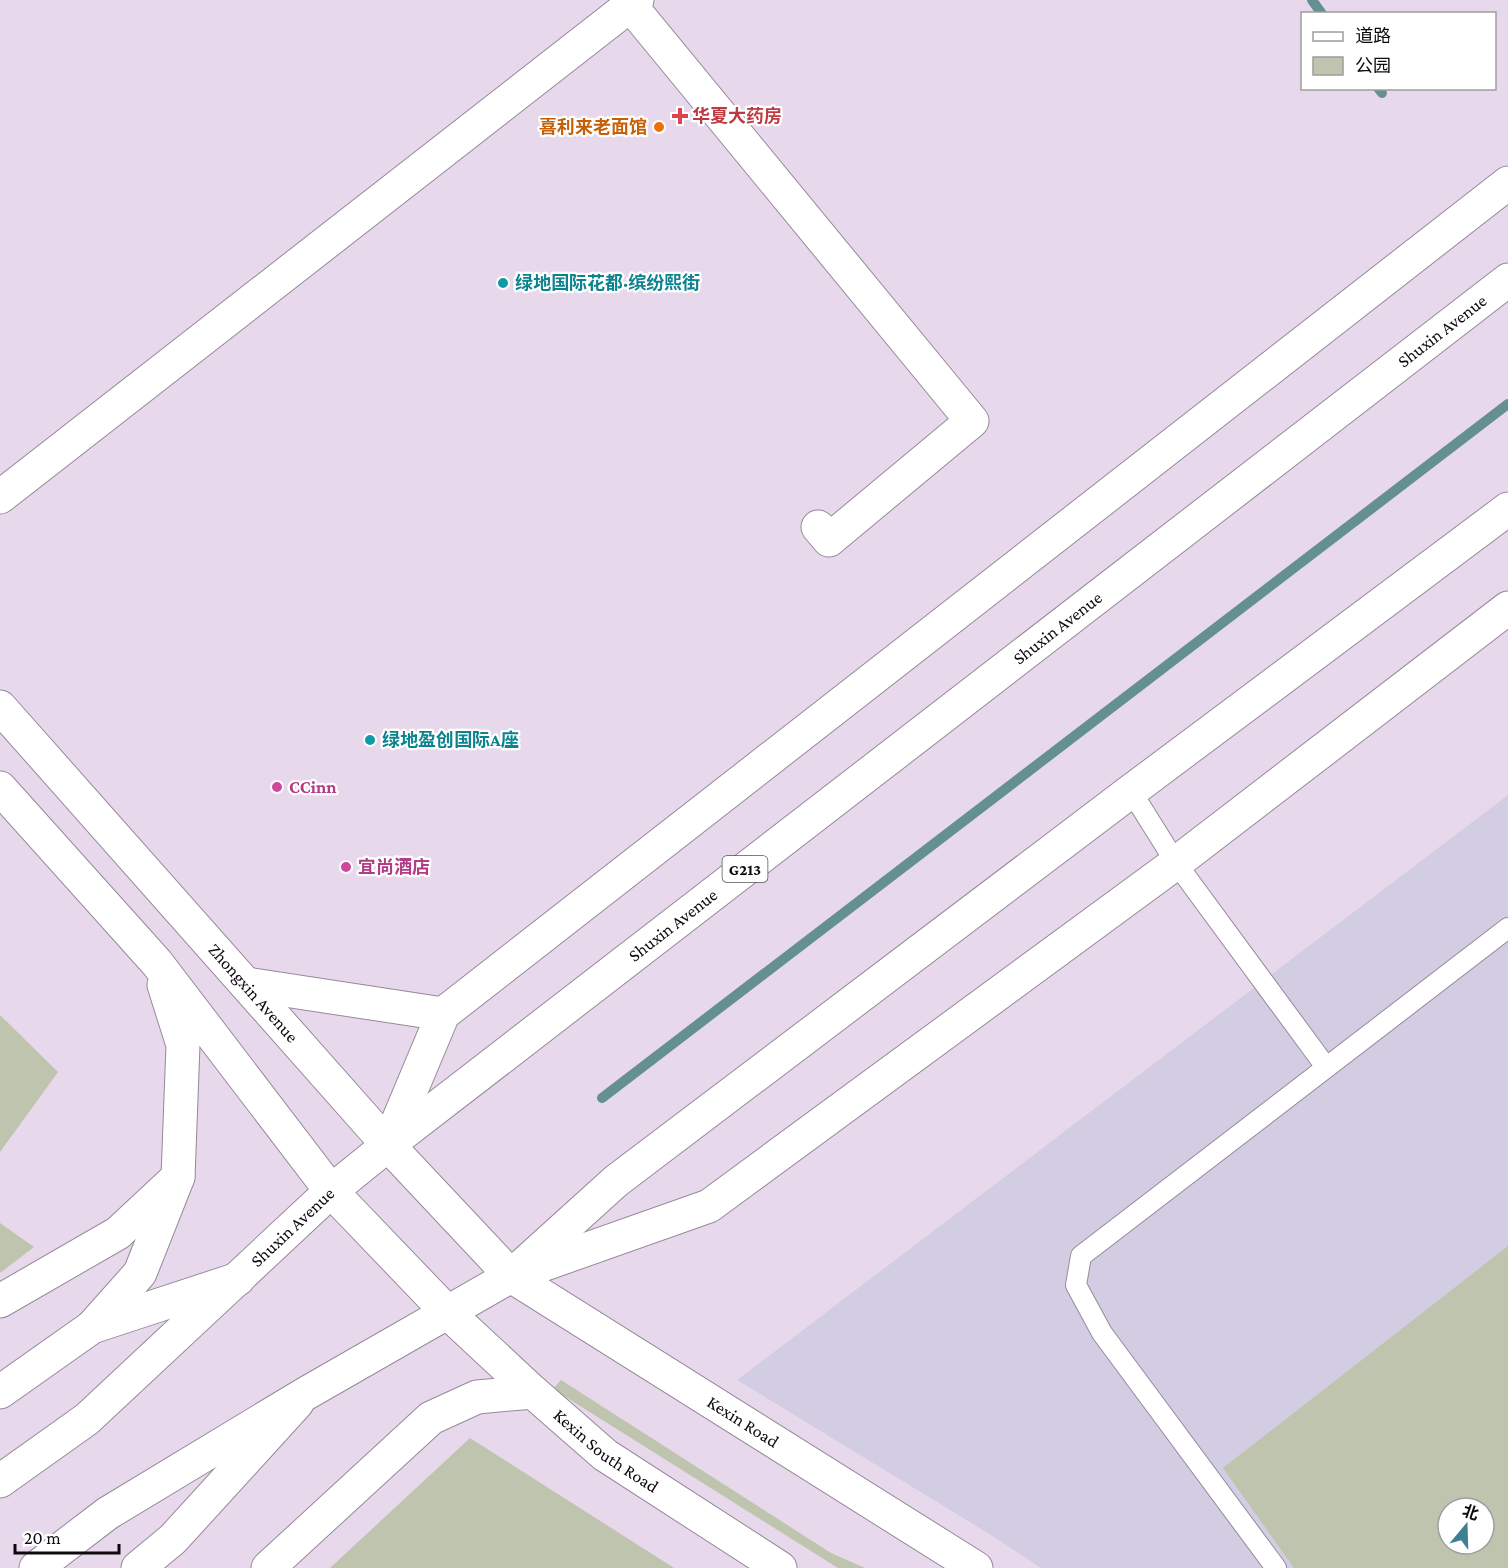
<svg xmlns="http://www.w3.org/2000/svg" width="1508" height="1568" font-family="'Crimson Pro','Noto Sans SC',serif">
<rect width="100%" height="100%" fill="#e7d9eb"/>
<path fill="#d3cde3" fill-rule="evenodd" d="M1508,795V1568H1041L991,1535L737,1380ZM1448,1508H1484V1544H1448Z"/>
<g fill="#bec4ae" fill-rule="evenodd">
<polygon points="0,1015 58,1072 0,1152"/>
<polygon points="0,1223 34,1247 0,1273"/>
<path d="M1508,1246V1568H1294L1223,1468ZM1448,1508H1484V1544H1448Z"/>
<polygon points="561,1380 831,1553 865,1568 838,1568 553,1389"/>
<polygon points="470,1438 674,1568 330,1568"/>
</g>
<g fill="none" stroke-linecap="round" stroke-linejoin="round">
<g stroke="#659092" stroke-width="10">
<polyline points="1312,0 1322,14"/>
<polyline points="1378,88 1382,93"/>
<polyline points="602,1098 1508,404"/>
</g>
<g stroke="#96899a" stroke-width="22">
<g id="service">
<polyline points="1131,791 1176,863 1326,1067"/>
<polyline points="1276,1568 1102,1333 1076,1285 1081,1256 1508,928"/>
</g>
</g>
<g stroke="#96899a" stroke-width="35">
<g id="minor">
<polyline points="630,5 972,421 829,540 818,527"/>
<polyline points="0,497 637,0"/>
<polyline points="246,984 443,1014"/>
<polyline points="388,1145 443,1014 1508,183"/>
<polyline points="511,1276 709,1206 1176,863 1508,608"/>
<polyline points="0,1301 118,1233 178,1177"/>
<polyline points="268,1568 431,1418 477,1397 533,1392"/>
</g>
</g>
<g stroke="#96899a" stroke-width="35">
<g id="tertiary">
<polyline points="0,1392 92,1327 238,1279"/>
<polyline points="138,1568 173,1539 297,1403"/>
</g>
</g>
<g stroke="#96899a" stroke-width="35">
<g id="secondary">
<path id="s1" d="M511,1276L976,1568"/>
<path id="s2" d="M448,1313L533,1392L605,1455L780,1568"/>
</g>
</g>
<g stroke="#96899a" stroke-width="35">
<g id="primary">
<path id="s3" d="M0,707L388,1145L511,1276"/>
<polyline points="0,788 157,963 331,1191 448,1313"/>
<polyline points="92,1327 140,1273 178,1177 183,1045 164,985"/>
</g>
</g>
<g stroke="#96899a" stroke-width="35">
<g id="trunk">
<path id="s4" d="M0,1481L87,1419L331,1191L388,1145L1508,280"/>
<polyline points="36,1568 108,1513 305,1394 511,1276 616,1181 1131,791 1508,509"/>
</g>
</g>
<use href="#service" stroke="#fff" stroke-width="20"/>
<use href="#minor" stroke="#fff" stroke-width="33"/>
<use href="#tertiary" stroke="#fff" stroke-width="33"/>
<use href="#secondary" stroke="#fff" stroke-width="33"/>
<use href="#primary" stroke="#fff" stroke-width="33"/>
<use href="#trunk" stroke="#fff" stroke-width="33"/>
</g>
<path fill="#e0444e" stroke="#fff" stroke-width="2" d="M677 107h6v6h6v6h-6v6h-6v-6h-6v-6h6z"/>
<circle fill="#e8710a" stroke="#fff" stroke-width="2" cx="659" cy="127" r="6"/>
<g fill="#0f9aa8" stroke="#fff" stroke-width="2">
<circle cx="503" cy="283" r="6"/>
<circle cx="370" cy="740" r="6"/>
</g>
<g fill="#d1479c" stroke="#fff" stroke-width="2">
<circle cx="277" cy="787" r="6"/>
<circle cx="346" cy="867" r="6"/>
</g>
<g text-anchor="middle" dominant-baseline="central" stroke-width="4.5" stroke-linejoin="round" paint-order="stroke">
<rect fill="#fff" stroke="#565357" stroke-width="1.5" x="722.5" y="856" width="45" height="26" rx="4.5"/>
<g font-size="16" font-weight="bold" fill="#0e090f">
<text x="745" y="869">G213</text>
</g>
<g font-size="18" font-weight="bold" fill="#be3a42" stroke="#fff" text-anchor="start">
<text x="692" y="116">华夏大药房</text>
</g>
<g font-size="18" font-weight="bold" fill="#c56008" stroke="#fff" text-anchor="end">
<text x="647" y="127">喜利来老面馆</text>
</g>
<g font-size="18" font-weight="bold" fill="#0d838f" stroke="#fff" text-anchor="start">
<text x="515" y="283">绿地国际花都·缤纷熙街</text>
<text x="382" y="740">绿地盈创国际A座</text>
</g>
<g font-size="18" fill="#0e090f" stroke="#fff">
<text stroke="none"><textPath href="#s4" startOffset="1846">Shuxin Avenue</textPath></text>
<text stroke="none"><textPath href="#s4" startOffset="1360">Shuxin Avenue</textPath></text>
<text stroke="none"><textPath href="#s4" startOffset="874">Shuxin Avenue</textPath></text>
<text stroke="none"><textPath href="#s3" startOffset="382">Zhongxin Avenue</textPath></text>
<text stroke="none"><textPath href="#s4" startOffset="388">Shuxin Avenue</textPath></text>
<text stroke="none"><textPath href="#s1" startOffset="274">Kexin Road</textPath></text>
<text stroke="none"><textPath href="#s2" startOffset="210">Kexin South Road</textPath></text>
</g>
<g font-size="18" font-weight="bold" fill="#b23c85" stroke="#fff" text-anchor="start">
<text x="289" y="787">CCinn</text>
<text x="358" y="867">宜尚酒店</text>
</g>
</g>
<rect x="1301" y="12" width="195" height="78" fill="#ffffff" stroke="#9f9d9f" stroke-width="1.5"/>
<rect x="1313" y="32" width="30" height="9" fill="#ffffff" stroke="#9f9d9f" stroke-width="1.5"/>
<text x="1355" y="42" font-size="18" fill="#0e090f">道路</text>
<rect x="1313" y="57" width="30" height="18" fill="#bec4ae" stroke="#9f9d9f" stroke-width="1.5"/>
<text x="1355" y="72" font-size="18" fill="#0e090f">公园</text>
<g transform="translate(1466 1526) rotate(19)"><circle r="28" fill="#ffffff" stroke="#9f9d9f" stroke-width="1.5"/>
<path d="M0-4.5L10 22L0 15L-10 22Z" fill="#3d8190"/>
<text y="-9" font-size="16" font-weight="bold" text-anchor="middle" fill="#0e090f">北</text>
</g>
<path d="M15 1544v9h104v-9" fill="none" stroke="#0e090f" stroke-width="3"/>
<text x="24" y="1544" font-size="18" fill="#0e090f" stroke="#ffffff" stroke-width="4.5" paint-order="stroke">20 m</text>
</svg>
